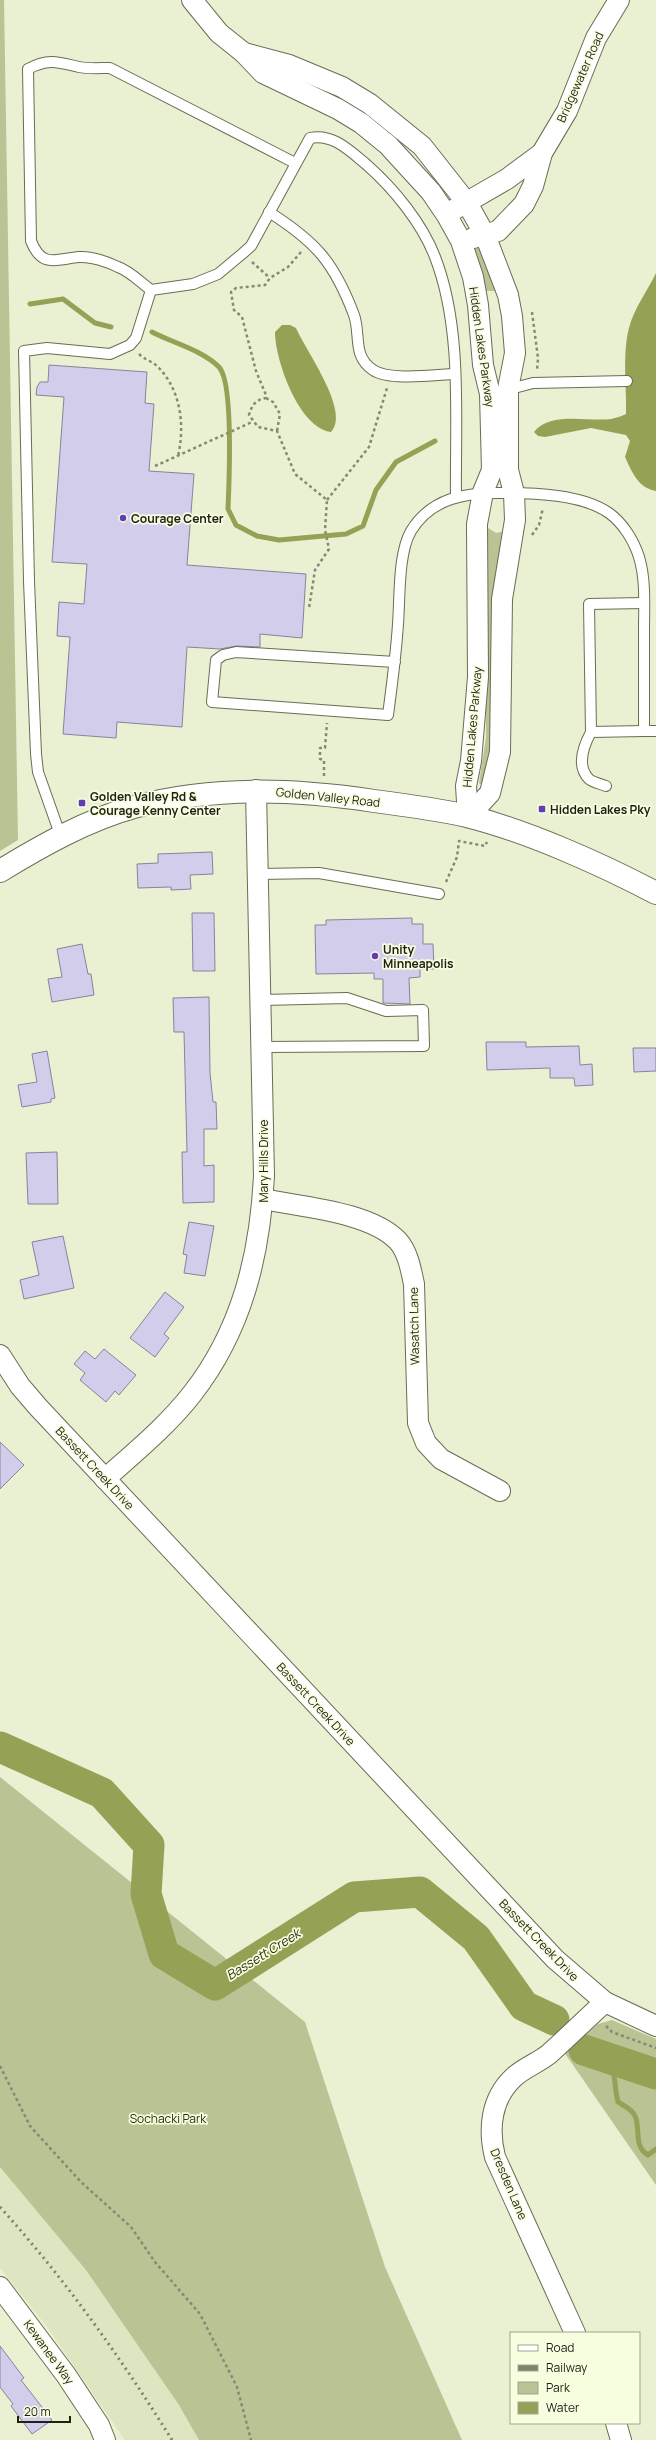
<svg xmlns="http://www.w3.org/2000/svg" width="656" height="2440" font-family="Manrope,sans-serif">
<rect width="100%" height="100%" fill="#eaf0d2"/>
<polygon fill="#dee6c1" points="0,2141 219,2440 125,2440 45,2324 0,2268"/>
<g fill="#b9c394">
<polygon points="0,0 4,0 18,840 0,851"/>
<polygon points="476,247 481,248 498,291 486,291 474,250"/>
<polygon points="485,526 496,533 505,531 497,740 483,786 479,783 486,738"/>
<polygon points="0,1777 305,2022 385,2267 462,2440 199,2440 179,2405 86,2270 0,2167"/>
<polygon points="612,2020 656,2039 656,2185 564,2052 598,2024"/>
</g>
<g fill="#95a255">
<path d="M656,273V491C638,488 632,472 625,457L630,441L626,435L591,428L545,437L538,436L534,432C550,411 588,422 611,419C616,418 622,416 626,414C627,387 622,355 629,328C634,308 647,292 656,273Z"/>
<path d="M282,325H290L296,328C306,351 351,412 331,432C299,428 275,360 275,332Z"/>
</g>
<g fill="none" stroke-linecap="round" stroke-linejoin="round">
<g stroke="#95a255" stroke-width="5">
<polyline points="30,304 63,299 95,323 111,327"/>
<path d="M152,332C173,343 202,350 219,367C234,383 229,484 228,509L236,525L257,536L279,540L346,534L363,526L376,490L396,462L435,441"/>
<path d="M610,2060C616,2074 614,2087 618,2102C624,2106 632,2109 635,2116C641,2129 633,2146 648,2155L656,2149"/>
</g>
<g stroke="#95a255" stroke-width="31">
<polyline points="0,1747 102,1793 149,1845 146,1894 164,1954 215,1985 354,1897 420,1892 476,1938 524,2006 554,2020"/>
<polyline points="584,2050 656,2074"/>
</g>
</g>
<g fill="#d2cdea" stroke="#87839d">
<polygon points="49,365 147,372 145,403 154,404 149,471 194,474 187,565 306,574 302,638 260,634 260,647 236,646 220,649 187,647 182,727 117,722 116,738 63,734 70,637 57,636 59,602 84,604 87,564 52,562 64,397 36,395 37,387 40,382 48,382"/>
<polygon points="212,852 213,874 190,875 191,889 171,890 171,887 138,888 137,864 158,863 158,854"/>
<polygon points="192,913 214,913 215,971 193,971"/>
<polygon points="412,918 412,924 423,924 423,944 433,944 434,969 420,969 420,977 409,978 410,1004 383,1003 383,979 374,979 374,973 316,974 315,925 326,925 326,920"/>
<polygon points="82,944 88,974 91,974 94,995 52,1002 48,979 62,977 57,949"/>
<polygon points="209,997 210,1073 213,1102 216,1102 217,1129 204,1129 204,1166 214,1165 214,1202 183,1203 182,1152 187,1152 184,1032 174,1032 173,998"/>
<polygon points="486,1042 526,1042 526,1047 579,1046 580,1065 592,1064 593,1085 575,1086 574,1078 550,1078 550,1068 487,1070"/>
<polygon points="633,1048 656,1048 656,1071 634,1072"/>
<polygon points="47,1051 55,1098 51,1099 51,1102 22,1107 18,1085 37,1082 32,1054"/>
<polygon points="57,1152 58,1204 28,1204 26,1153"/>
<polygon points="189,1222 214,1226 205,1276 184,1273 187,1255 183,1254"/>
<polygon points="63,1236 74,1288 24,1299 20,1280 39,1275 32,1242"/>
<polygon points="165,1292 184,1307 164,1334 169,1338 155,1357 130,1338"/>
<polygon points="104,1349 136,1375 119,1395 115,1391 106,1402 80,1380 85,1373 74,1364 85,1351 95,1359"/>
<polygon points="0,1442 24,1465 0,1489"/>
<polygon points="0,2346 24,2378 21,2380 52,2420 32,2434 11,2406 13,2404 0,2387"/>
</g>
<g fill="none" stroke-linecap="round" stroke-linejoin="round">
<g stroke="#686e53" stroke-width="12">
<g id="lane">
<path d="M295,163L110,68C100,68 88,69 79,67C58,62 48,58 28,69L31,241C42,269 57,259 79,257C91,256 108,262 118,267C130,271 141,283 151,290L193,284L218,274L242,254L251,246L310,138C333,133 350,151 367,165C394,189 422,223 435,257C463,329 455,420 456,497"/>
<path d="M269,212C316,242 334,262 354,315C361,335 352,356 373,370C389,381 434,375 454,374"/>
<polyline points="506,390 533,383 627,381"/>
<path d="M395,662L236,652L223,655L216,660L212,702L388,715C392,685 396,655 398,624C400,598 398,553 411,531C431,498 466,492 502,493C534,493 582,494 609,513C623,523 634,541 639,557C646,580 644,606 644,630C644,663 644,697 644,731H656"/>
<polyline points="591,732 644,731"/>
<path d="M606,786C601,784 592,782 589,779C576,766 584,745 591,732L589,604L644,603"/>
<polyline points="61,837 38,772 36,754 29,581 24,351 47,348 110,354 130,345 136,338 151,290"/>
<polyline points="258,874 319,873 439,894"/>
<polyline points="262,1047 424,1046 423,1010 386,1011 347,998 262,1000"/>
</g>
</g>
<g stroke="#686e53" stroke-width="22">
<g id="street">
<polyline points="192,0 219,33 244,53 263,73 338,109 361,123 388,145 431,192 446,214 461,241 473,277 478,305 483,365 490,394 492,470 483,492 477,524 478,677 471,761 466,786 468,817"/>
<polyline points="244,53 289,65 342,87 370,104 422,146 467,203 485,235 508,295 512,316 515,353 508,389 508,470 514,493 515,520 502,599 500,752 490,793 468,817"/>
<polyline points="455,209 507,179 542,153"/>
<polyline points="473,238 498,231 524,204 533,186 542,153 567,111 596,38 619,0"/>
<path d="M263,1199C302,1207 371,1212 398,1241C408,1252 411,1270 414,1284L418,1423L426,1443L441,1459L500,1491"/>
<polyline points="0,1355 20,1386 38,1407 555,1959 605,2002 656,2026"/>
<path d="M105,1479C135,1452 167,1426 192,1394C242,1330 260,1255 264,1176L256,790"/>
<polyline points="0,2287 66,2375 99,2425 105,2440"/>
<path d="M575,2333L495,2157C488,2129 491,2099 513,2078C523,2068 538,2063 549,2054C568,2037 586,2019 605,2002"/>
<polyline points="616,2423 621,2440"/>
</g>
</g>
<g stroke="#686e53" stroke-width="24">
<path id="secondary" d="M0,871C41,846 87,820 134,807C214,786 293,789 374,801C405,805 436,809 467,816C527,831 601,864 656,893"/>
</g>
<g stroke="#858975" stroke-width="2.5" stroke-dasharray="3 3" stroke-linecap="butt">
<path d="M301,252L288,267L270,278L265,285L236,288L231,292L234,310L242,317L256,371L266,395V398C255,400 252,405 249,415L258,427L277,431L295,474L327,500L325,530L329,549L315,570L309,608"/>
<polyline points="252,262 270,278"/>
<polyline points="532,312 538,358 537,371"/>
<path d="M139,354C145,360 154,362 159,368C181,391 185,426 178,456"/>
<polyline points="266,398 273,402 280,414 277,431"/>
<polyline points="155,466 252,422"/>
<polyline points="327,500 369,447 387,388"/>
<polyline points="532,535 539,525 543,508"/>
<polyline points="324,776 324,760 320,759 320,748 325,748 327,723"/>
<polyline points="446,882 457,857 459,841 485,846 487,842"/>
<polyline points="606,2026 612,2032 656,2048"/>
<polyline points="0,2066 30,2126 81,2182 131,2227 155,2262 200,2314 237,2387 251,2440"/>
</g>
<use href="#lane" stroke="#fff" stroke-width="10"/>
<use href="#street" stroke="#fff" stroke-width="20"/>
<use href="#secondary" stroke="#fff" stroke-width="22"/>
<path stroke="#7e816e" stroke-width="3" stroke-dasharray="2 4" stroke-linecap="butt" d="M0,2207C65,2279 121,2358 172,2440"/>
</g>
<g fill="#623cb4" stroke="#f7fddf" stroke-width="1.5">
<circle cx="123" cy="518" r="4"/>
<rect x="78" y="799" width="8" height="8" rx="2"/>
<rect x="538" y="805" width="8" height="8" rx="2"/>
<circle cx="375" cy="956" r="4"/>
</g>
<g text-anchor="middle" dominant-baseline="central" stroke-width="3.5" stroke-linejoin="round" paint-order="stroke">
<g font-size="12" fill="#1e2015" stroke="#f7fddf">
<text transform="translate(580 77) rotate(-66)">Bridgewater Road</text>
<text transform="translate(482 347) rotate(82)">Hidden Lakes Parkway</text>
<text transform="translate(472 727) rotate(-85)">Hidden Lakes Parkway</text>
<text transform="translate(328 797) rotate(6)">Golden Valley Road</text>
<text transform="translate(263 1161) rotate(-90)">Mary Hills Drive</text>
<text transform="translate(414 1326) rotate(-91)">Wasatch Lane</text>
<text transform="translate(95 1468) rotate(47)">Bassett Creek Drive</text>
<text transform="translate(316 1704) rotate(47)">Bassett Creek Drive</text>
<text transform="translate(539 1940) rotate(46)">Bassett Creek Drive</text>
<text transform="translate(509 2184) rotate(67)">Dresden Lane</text>
<text transform="translate(49 2352) rotate(54)">Kewanee Way</text>
</g>
<g font-size="12" font-weight="bold" fill="#1e2015" stroke="#f7fddf" text-anchor="start">
<text x="131" y="518">Courage Center</text>
<text x="90" y="796">Golden Valley Rd &amp;<tspan x="90" dy="14">Courage Kenny Center</tspan></text>
<text x="550" y="809">Hidden Lakes Pky</text>
<text x="383" y="949">Unity<tspan x="383" dy="14">Minneapolis</tspan></text>
</g>
<g font-size="12" fill="#2a2f0d" stroke="#f7fddf">
<text x="168" y="2118">Sochacki Park</text>
</g>
<g font-size="13" font-style="italic" fill="#2d3311" stroke="#f7fddf">
<text transform="translate(263 1954) rotate(-32)">Bassett Creek</text>
</g>
</g>
<rect x="510" y="2332" width="130" height="92" fill="#f7fddf" stroke="#a0a58e"/>
<rect x="518" y="2345" width="20" height="6" fill="#ffffff" stroke="#a0a58e"/>
<text x="546" y="2352" font-size="12" fill="#1e2015">Road</text>
<rect x="518" y="2365" width="20" height="6" fill="#7e816e" stroke="#a0a58e"/>
<text x="546" y="2372" font-size="12" fill="#1e2015">Railway</text>
<rect x="518" y="2382" width="20" height="12" fill="#b9c394" stroke="#a0a58e"/>
<text x="546" y="2392" font-size="12" fill="#1e2015">Park</text>
<rect x="518" y="2402" width="20" height="12" fill="#95a255" stroke="#a0a58e"/>
<text x="546" y="2412" font-size="12" fill="#1e2015">Water</text>
<path d="M18 2416v6h52v-6" fill="none" stroke="#1e2015" stroke-width="2"/>
<text x="24" y="2416" font-size="12" fill="#1e2015" stroke="#f7fddf" stroke-width="3" paint-order="stroke">20 m</text>
</svg>
